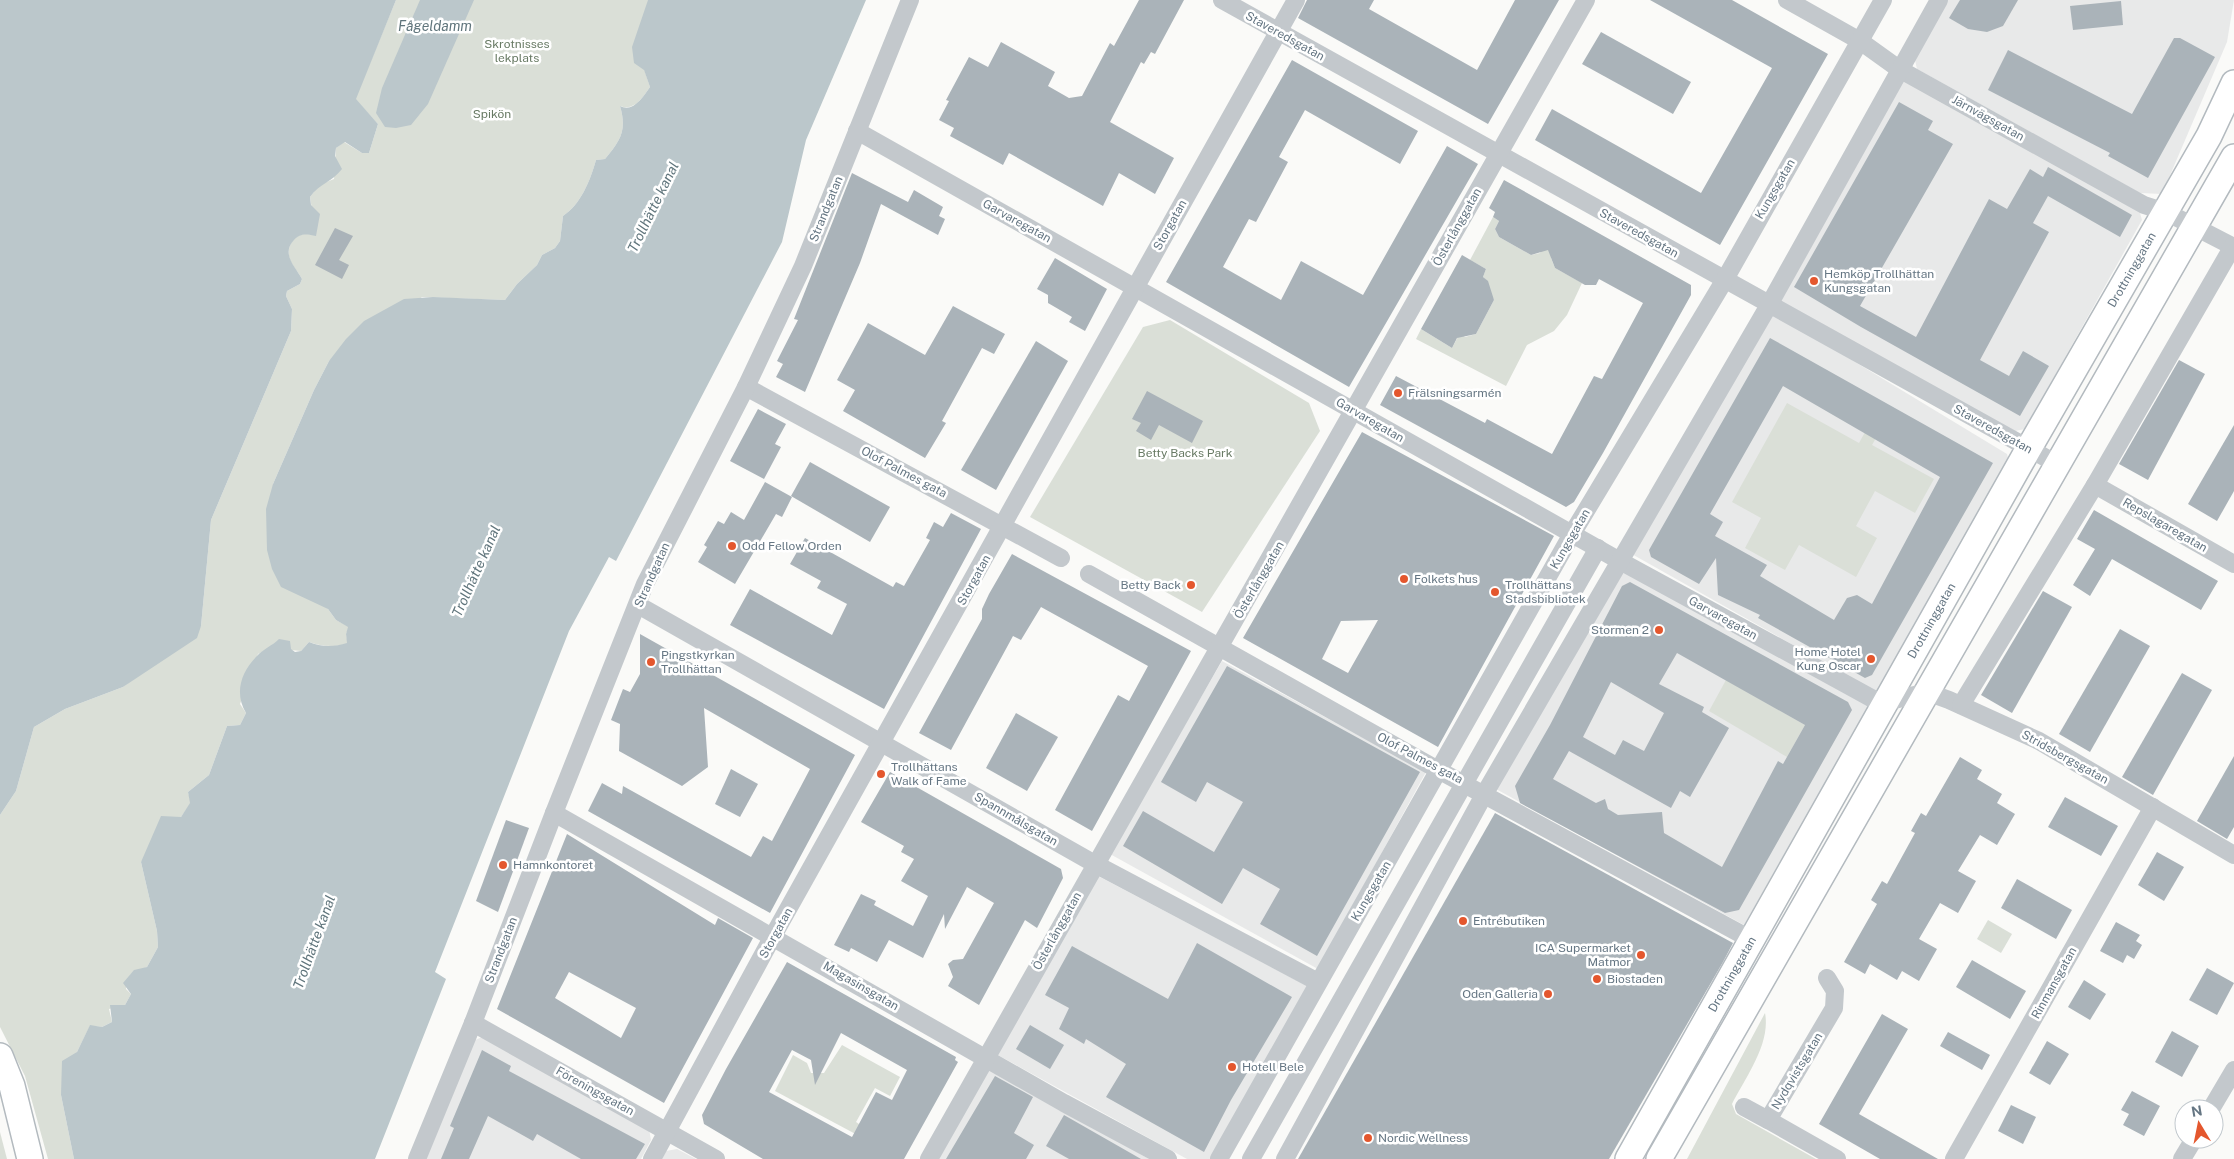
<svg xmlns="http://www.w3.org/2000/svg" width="2234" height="1159" font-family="'Public Sans',sans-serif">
<rect width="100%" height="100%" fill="#fafaf8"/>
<g fill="#e8e9e9">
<polygon points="1946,0 2234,0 2227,42 2162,194 2140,193 1917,69 1914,56"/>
<polygon points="1900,78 2138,206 2142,220 2025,429 2015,431 1779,307 1774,301"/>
<polygon points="1776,314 2007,454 2009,462 1882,695 1630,553 1766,316"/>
<polygon points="1624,570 1870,704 1744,925 1496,789"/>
<polygon points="1222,661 1426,772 1318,969 1110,854"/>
<polygon points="1098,876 1307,986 1211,1159 1187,1159 996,1054"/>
<polygon points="485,1036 649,1129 651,1140 641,1159 423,1159 470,1042"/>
<polygon points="987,1066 1149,1159 936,1159"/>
<polygon points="677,1149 696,1159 662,1159 666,1151"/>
</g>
<g fill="#dadfd7">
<path d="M396,0H648L644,69L650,87C643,97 634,112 620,106C627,130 621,140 605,159L596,160C590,181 581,204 563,216L560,241L555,248L542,255L537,265L517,284L505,300L422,297L329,361L314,390L273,484L328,609L336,620L349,627L346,634L348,644C334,647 322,647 309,642L301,651L270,648L258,654L240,704L246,713L240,725L227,726L209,775L188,792L191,803L181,817L141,862L157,931L158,947L147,967C133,975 130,967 126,989L131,994L125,1005L109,1009L112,1022L102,1027L90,1026L77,1052L61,1095L74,1159H48L25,1076L0,1027V815L16,791L34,727L65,709L123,687L201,626L211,520L291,331L292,309L286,296L287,291L300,284L302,279C299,273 294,268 291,262C285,251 291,236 304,234C307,233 313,235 316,235L310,197L319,185L334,179L336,148L344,142L362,153H369L378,124L355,99Z"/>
<polygon points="1493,217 1499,221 1495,229 1499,237 1531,255 1540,253 1544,245 1555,251 1551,258 1555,268 1582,283 1567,315 1554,331 1527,345 1506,386 1416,339 1421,329 1452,348 1460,333 1465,337 1476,334 1494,300 1486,287 1488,282 1483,277 1486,269 1470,260"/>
<polygon points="1170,320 1309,403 1320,431 1202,612 1030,517 1143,327"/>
<polygon points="1787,403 1859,443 1869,425 1880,431 1872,445 1934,479 1915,513 1875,491 1856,526 1877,538 1856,577 1799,545 1785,570 1745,548 1761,518 1732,502"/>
<polygon points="1726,680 1805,725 1787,757 1709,711"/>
<polygon points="1988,920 2012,934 2001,953 1977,939"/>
<path d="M1765,1013C1771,1044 1745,1078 1732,1104L1736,1114L1816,1159H1687Z"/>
<polygon points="842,1045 900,1077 890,1096 875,1088 856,1122 868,1130 863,1138 775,1091 793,1055 807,1063 811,1073 824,1073"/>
<polygon points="0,1132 7,1159 0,1159"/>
</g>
<g fill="#bbc7cb">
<path d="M0,0H396L356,99L378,124L369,153H362L345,142L336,148L335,156L342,169C332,182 320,183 310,197L311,205L320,214L316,236C307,234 300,233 294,240C281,254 295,266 302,279L300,284L287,291L286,296L292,309L291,331L211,520L201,626L197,638L123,687L65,709L34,727L16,791L0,815Z"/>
<polygon points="420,0 474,0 428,104 411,125 396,128 385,127 376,113 382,88"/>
<path d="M648,0H866L806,140L782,242L616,561L609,557L569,631L435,972L446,979L375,1159H74L61,1095L62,1061L77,1052L90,1025L102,1027L112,1022L110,1005H125L131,994L123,983L134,970L147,967L158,947L157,931L141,862L161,816L181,817L190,803L188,792L209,775L227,726L240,725L246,713C234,693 241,672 257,656C263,649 272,646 279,639L290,641L291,649L295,652L301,651L309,642C321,647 334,647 347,643L346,634L348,627L336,620L328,609L281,587L272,569L267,550L266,509L273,484L314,390L329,361L346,339L364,321L404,299L433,297L505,300L517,284L537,265L542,255L555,248L560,241L563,216C581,204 590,181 596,160L605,159C621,140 627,130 620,106C633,113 643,97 650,87L644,70L634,63L632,47Z"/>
</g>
<g fill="#aab3b9" fill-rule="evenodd">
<polygon points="1139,0 1184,0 1155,54 1151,52 1144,64 1141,62 1110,122 1174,158 1155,194 1119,173 1103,206 1009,153 1003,165 950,136 954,128 939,120 949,101 946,100 969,57 988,67 1001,42 1055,72 1048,86 1069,98 1082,96 1110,43 1114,46"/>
<polygon points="1307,0 1374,0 1369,9 1477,70 1515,0 1559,0 1488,124 1298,18"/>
<polygon points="1650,0 1732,0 1828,54 1720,245 1535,140 1552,109 1701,193 1772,68"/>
<polygon points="1960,0 2018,0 2003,26 1987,32 1968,29 1949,18"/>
<polygon points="2121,1 2123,25 2073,30 2070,6"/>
<polygon points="1601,32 1691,82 1673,114 1582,64"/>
<polygon points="2174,38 2180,38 2215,57 2148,178 2108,156 2110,153 1988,90 2008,50 2132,114"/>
<polygon points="1292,60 1418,131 1400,164 1305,110 1279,157 1288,162 1256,222 1249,219 1223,267 1281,300 1301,261 1363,295 1447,146 1478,164 1349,387 1166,282"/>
<polygon points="1899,102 1933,121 1928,130 1953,144 1860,306 1916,337 1989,199 2007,209 2030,169 2043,177 2048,167 2132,215 2120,237 2048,196 2033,223 2049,232 1980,360 2009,376 2023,351 2049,366 2020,416 1861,327 1794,287"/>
<polygon points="852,173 908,202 914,190 943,207 939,216 945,219 938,235 881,204 860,263 805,392 776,377 783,364 777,361 798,320 794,319"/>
<polygon points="1504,180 1691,285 1691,295 1603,453 1574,502 1566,507 1380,405 1396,376 1485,423 1487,419 1552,454 1594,376 1602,379 1643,303 1599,279 1596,285 1585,285 1555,268 1548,250 1531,255 1499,237 1495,229 1499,221 1493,217 1495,212 1489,208"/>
<polygon points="335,228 353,236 339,260 349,265 342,279 315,265"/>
<polygon points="1462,255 1486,269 1483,277 1488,281 1494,300 1476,334 1457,338 1452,348 1421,329"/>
<polygon points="1055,258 1107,289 1085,331 1069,322 1072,317 1048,303 1048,295 1037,289"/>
<polygon points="953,306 1005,334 994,354 982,348 942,421 946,423 925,458 843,411 855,390 837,380 868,323 925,355"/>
<path d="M1770,338L1993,463L1872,675L1865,678L1758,618L1760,615L1718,595L1716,558L1699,584L1651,557L1649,550ZM1783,386L1940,477L1872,604L1857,595L1847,598L1834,620L1760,576L1767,565L1715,536L1723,522L1710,514Z"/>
<polygon points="1036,341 1068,361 996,490 961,470"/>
<polygon points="2179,360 2205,374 2148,480 2119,464"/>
<polygon points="1147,391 1203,421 1192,443 1159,425 1151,440 1136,431 1141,423 1132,419"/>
<polygon points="758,409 786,424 775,444 781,447 764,479 730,461"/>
<polygon points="2234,425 2234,491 2217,521 2188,504"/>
<path d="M1362,432L1554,536L1438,747L1243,638ZM1378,620L1348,673L1322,659L1341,621Z"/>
<polygon points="810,462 890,507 870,542 791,496"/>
<polygon points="765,482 792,497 782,517 776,514 735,584 698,562 707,547 704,545 718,521 724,524 731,512 744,520"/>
<polygon points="2094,510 2218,581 2201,610 2112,559 2090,596 2073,585 2095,549 2077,539"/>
<polygon points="951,513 981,529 884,709 730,625 750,589 832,635 847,604 817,588 821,581 790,564 805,538 893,587 896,582 904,586 930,540 926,538 934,522 943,527"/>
<polygon points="1012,554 1191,651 1092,831 1055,810 1118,695 1129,701 1148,666 1041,607 1021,640 1013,636 951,750 919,733 982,619 982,609 989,594"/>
<path d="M1630,582L1848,702L1852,710L1739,910L1725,913L1520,803L1515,786L1550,725L1622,586ZM1677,653L1805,725L1783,764L1778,761L1722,867L1664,833L1662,812L1618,815L1608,809L1605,799L1596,803L1553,779L1569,751L1671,808L1680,791L1690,797L1729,728L1702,712L1704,707L1659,684ZM1611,682L1664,713L1644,751L1623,740L1615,755L1583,737Z"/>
<polygon points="2043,591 2072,607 2012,713 1981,695"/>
<polygon points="2120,629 2150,646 2090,752 2059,734"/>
<polygon points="640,634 855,755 770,913 588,811 602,783 622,794 623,786 751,857 763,836 772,841 810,769 704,708 708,767 682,786 619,751 620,724 611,720 623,689 630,692 640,674"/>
<polygon points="1227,666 1420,772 1317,956 1260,924 1280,889 1243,868 1222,904 1123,846 1143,811 1214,852 1243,802 1207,782 1196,802 1161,782"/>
<polygon points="2182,673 2212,690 2153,795 2122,777"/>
<polygon points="1016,713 1058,737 1027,791 986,768"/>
<polygon points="2234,756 2234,827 2227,839 2197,821"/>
<polygon points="1960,757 1982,770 1977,779 2002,794 1997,803 2015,814 1997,845 1980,835 1958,871 1976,881 1958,913 1940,903 1919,939 1937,949 1919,981 1902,971 1897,980 1870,964 1865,974 1844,962 1877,904 1871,900 1882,881 1887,884 1915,833 1911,831 1921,813 1926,816"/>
<polygon points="731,769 758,784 740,817 715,804"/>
<polygon points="890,772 1061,869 1063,878 1037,928 1025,920 979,1005 948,986 953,977 948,964 953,960 963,959 994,903 967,887 945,929 944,914 923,958 889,940 877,962 851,948 849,952 834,945 861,894 876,901 874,905 913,926 928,896 901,881 914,859 901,852 904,846 861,822"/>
<polygon points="2065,797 2118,826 2101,856 2048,827"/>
<polygon points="1495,813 1733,943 1723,962 1609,1159 1298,1159"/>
<polygon points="506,820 529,828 498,912 476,901"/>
<path d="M567,834L715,925L718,918L753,938L664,1103L497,1009ZM569,972L636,1008L621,1038L555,998Z"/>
<polygon points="2157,852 2184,867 2164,901 2138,885"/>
<polygon points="2017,879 2072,910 2056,939 2001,908"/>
<polygon points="2116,922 2140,935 2136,941 2142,945 2134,959 2127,955 2123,963 2100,951"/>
<polygon points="1197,943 1292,997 1231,1100 1204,1152 1106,1097 1126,1064 1086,1039 1084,1044 1059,1029 1069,1008 1045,995 1072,946 1168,999"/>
<polygon points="1972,960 2026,991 2010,1019 1956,987"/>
<path d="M787,962L956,1057L955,1060L958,1062L904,1159H763L704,1124L702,1115L726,1069ZM841,1033L907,1070L892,1100L876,1092L852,1137L769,1092L792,1050L811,1060L815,1085Z"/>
<polygon points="2207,968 2234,983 2217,1015 2189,1000"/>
<polygon points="2084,980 2106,994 2090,1020 2068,1007"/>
<polygon points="1882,1014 1908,1029 1859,1114 1938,1159 1880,1159 1819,1124"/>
<polygon points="1030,1025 1064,1045 1050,1069 1016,1049"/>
<polygon points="2172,1031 2199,1046 2182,1077 2155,1062"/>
<polygon points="1948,1032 1990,1055 1982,1070 1940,1046"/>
<polygon points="2047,1041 2069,1054 2050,1085 2029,1073"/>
<polygon points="482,1050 511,1066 509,1071 645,1144 636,1159 581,1159 537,1134 533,1141 488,1116 469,1159 441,1159 454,1128 450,1126"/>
<polygon points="995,1076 1033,1097 1014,1133 1034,1145 1026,1159 946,1159"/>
<polygon points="2132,1091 2160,1106 2144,1136 2123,1125 2129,1114 2121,1110"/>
<polygon points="2011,1105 2036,1117 2023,1144 1998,1131"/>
<polygon points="1064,1115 1141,1159 1069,1159 1046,1146"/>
</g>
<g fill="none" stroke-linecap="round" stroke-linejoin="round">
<g stroke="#b3babf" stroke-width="28">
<g id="secondary">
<polyline points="0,1056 12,1086 30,1159"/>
<path id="s1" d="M1628,1159L2029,448L2209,136L2234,83"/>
<polyline points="1659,1159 2234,157"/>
</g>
</g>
<g stroke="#c3c8cc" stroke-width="18">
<polyline points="1222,0 2057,464"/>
<polyline points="1787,0 1860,41 1899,69 2144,205 2166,212 2234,247"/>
<polyline points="857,131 1620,561 1853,688 1873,699 1886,702 1927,692 1949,700 2039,741 2234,855"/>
<polyline points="746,387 1061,558"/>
<polyline points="2095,485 2234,564"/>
<polyline points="1089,574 1440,771 1752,940"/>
<polyline points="638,605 1095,864 1318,982"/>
<polyline points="1961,705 2095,485 2233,246"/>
<polyline points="554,813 1064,1103 1168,1159"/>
<polyline points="1827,978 1835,991 1834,1008 1768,1120 1837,1159"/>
<polyline points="473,1023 716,1159"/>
<polyline points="1744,1107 1768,1120"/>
<polyline points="2211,1109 2234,1070"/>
<polyline points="417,1159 473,1023 554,813 645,584 746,387 803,266 910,0"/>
<polyline points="652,1159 773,936 1296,0"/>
<polyline points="929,1159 1586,0"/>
<polyline points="1219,1159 1572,534 1724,281 1883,0"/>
<polyline points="1251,1159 1598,548"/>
<polyline points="1285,1159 1485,793 1769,305 1939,0"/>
<polyline points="1954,1159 2153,807"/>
<polyline points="2182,1159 2194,1139"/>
</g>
<use href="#secondary" stroke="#fff" stroke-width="25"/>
</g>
<g fill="#e4572e" stroke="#fff" stroke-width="2">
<circle cx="1814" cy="281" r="5"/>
<circle cx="1398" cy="393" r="5"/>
<circle cx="732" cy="546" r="5"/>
<circle cx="1404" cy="579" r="5"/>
<circle cx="1191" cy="585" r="5"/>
<circle cx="1495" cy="592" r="5"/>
<circle cx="1659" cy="630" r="5"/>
<circle cx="1871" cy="659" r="5"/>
<circle cx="651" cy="662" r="5"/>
<circle cx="881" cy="774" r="5"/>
<circle cx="503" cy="865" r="5"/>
<circle cx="1463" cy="921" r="5"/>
<circle cx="1641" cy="955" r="5"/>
<circle cx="1597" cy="979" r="5"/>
<circle cx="1548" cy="994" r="5"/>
<circle cx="1232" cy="1067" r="5"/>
<circle cx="1368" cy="1138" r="5"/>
</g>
<g text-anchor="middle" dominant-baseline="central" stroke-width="5" stroke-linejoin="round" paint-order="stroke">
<g font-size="12" fill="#657683" stroke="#fff">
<text transform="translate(1285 36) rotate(29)">Staveredsgatan</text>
<text transform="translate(1988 118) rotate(29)">Järnvägsgatan</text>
<text transform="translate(1775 189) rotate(-60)">Kungsgatan</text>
<text transform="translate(826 209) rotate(-68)">Strandgatan</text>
<text transform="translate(1017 221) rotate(29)">Garvaregatan</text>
<text transform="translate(1170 225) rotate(-61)">Storgatan</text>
<text transform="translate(1457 227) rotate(-61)">Österlånggatan</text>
<text transform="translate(1639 233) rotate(29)">Staveredsgatan</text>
<text stroke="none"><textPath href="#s1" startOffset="1022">Drottninggatan</textPath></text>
<text transform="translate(1370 420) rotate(30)">Garvaregatan</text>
<text transform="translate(1993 429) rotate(29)">Staveredsgatan</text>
<text transform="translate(904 472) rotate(28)">Olof Palmes gata</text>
<text transform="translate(2165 525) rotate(30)">Repslagaregatan</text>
<text transform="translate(1570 539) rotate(-60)">Kungsgatan</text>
<text transform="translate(652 575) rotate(-66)">Strandgatan</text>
<text transform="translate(974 580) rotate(-61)">Storgatan</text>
<text transform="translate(1259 580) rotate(-60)">Österlånggatan</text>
<text transform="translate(1723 618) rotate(29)">Garvaregatan</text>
<text stroke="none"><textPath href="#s1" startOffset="618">Drottninggatan</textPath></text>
<text transform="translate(2065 757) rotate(29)">Stridsbergsgatan</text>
<text transform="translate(1420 758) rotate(28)">Olof Palmes gata</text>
<text transform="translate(1016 819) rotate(30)">Spannmålsgatan</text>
<text transform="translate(1371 891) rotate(-60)">Kungsgatan</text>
<text transform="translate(1057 931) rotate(-61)">Österlånggatan</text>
<text transform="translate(776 933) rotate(-61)">Storgatan</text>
<text transform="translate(501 950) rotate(-69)">Strandgatan</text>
<text stroke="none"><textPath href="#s1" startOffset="212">Drottninggatan</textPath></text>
<text transform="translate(2054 983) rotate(-61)">Rinmansgatan</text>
<text transform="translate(861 986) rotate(30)">Magasinsgatan</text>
<text transform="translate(1797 1071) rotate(-59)">Nydqvistsgatan</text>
<text transform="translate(595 1091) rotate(29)">Föreningsgatan</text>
</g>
<g font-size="12" fill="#687a64" stroke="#fff">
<text x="517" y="44">Skrotnisses<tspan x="517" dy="14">lekplats</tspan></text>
<text x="492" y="114">Spikön</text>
<text x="1185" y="453">Betty Backs Park</text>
</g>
<g font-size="12" fill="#657683" stroke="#fff" text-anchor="start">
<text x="1824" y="274">Hemköp Trollhättan<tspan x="1824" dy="14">Kungsgatan</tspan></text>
<text x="1408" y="393">Frälsningsarmén</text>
<text x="742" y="546">Odd Fellow Orden</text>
<text x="1414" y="579">Folkets hus</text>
<text x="1181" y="585" text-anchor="end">Betty Back</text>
<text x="1505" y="585">Trollhättans<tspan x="1505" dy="14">Stadsbibliotek</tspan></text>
<text x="1649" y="630" text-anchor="end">Stormen 2</text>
<text x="1861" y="652" text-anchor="end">Home Hotel<tspan x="1861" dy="14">Kung Oscar</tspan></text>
<text x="661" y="655">Pingstkyrkan<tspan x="661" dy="14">Trollhättan</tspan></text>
<text x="891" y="767">Trollhättans<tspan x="891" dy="14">Walk of Fame</tspan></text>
<text x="513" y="865">Hamnkontoret</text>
<text x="1473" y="921">Entrébutiken</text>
<text x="1631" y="948" text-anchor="end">ICA Supermarket<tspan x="1631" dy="14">Matmor</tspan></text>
<text x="1607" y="979">Biostaden</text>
<text x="1538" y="994" text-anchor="end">Oden Galleria</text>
<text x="1242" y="1067">Hotell Bele</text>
<text x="1378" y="1138">Nordic Wellness</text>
</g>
<g font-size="14" font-style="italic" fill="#60757c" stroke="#fff">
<text x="435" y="26">Fågeldamm</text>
<text transform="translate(653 207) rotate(-64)">Trollhätte kanal</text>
<text transform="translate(476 571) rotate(-66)">Trollhätte kanal</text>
<text transform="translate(314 942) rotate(-70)">Trollhätte kanal</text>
</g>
</g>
<g transform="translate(2199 1124) rotate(350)"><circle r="24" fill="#ffffff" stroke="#c1c8cd"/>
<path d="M0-4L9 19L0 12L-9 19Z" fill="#e4572e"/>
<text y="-8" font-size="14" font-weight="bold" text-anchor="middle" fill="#657683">N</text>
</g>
</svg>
